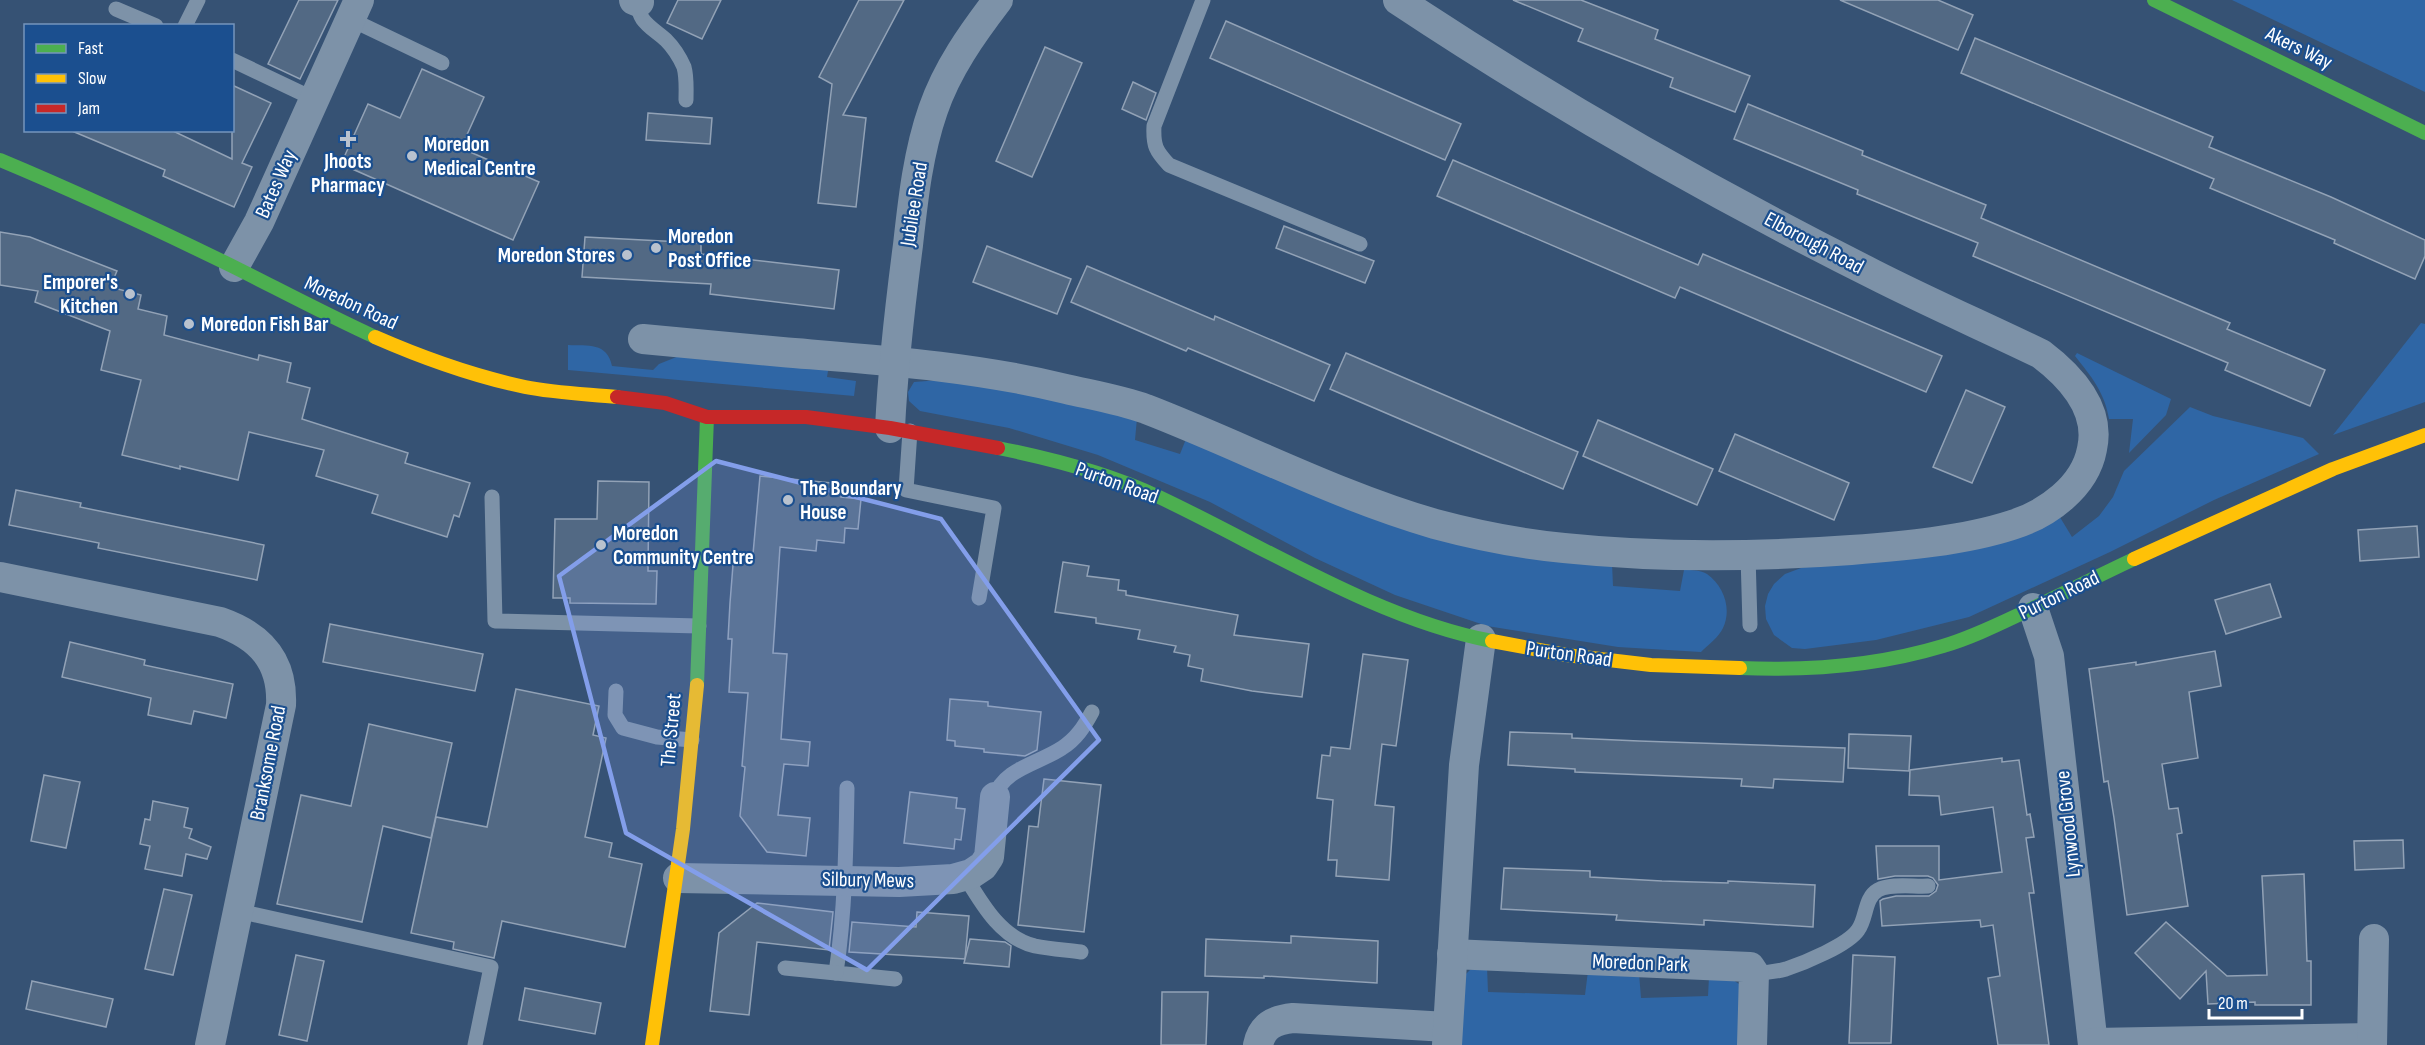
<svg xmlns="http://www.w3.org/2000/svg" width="2425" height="1045" font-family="'Sofia Sans Condensed',sans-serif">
<rect width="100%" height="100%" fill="#365274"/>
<g fill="#2f66a5">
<polygon points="2232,0 2425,0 2425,92"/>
<polygon points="2421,323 2425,324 2425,402 2333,435"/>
<path d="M568,345C588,346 607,342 612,366L653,370L659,364L679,356L829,365L827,377L856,381L854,396L568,370Z"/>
<path d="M2077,353L2171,399L2166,415L2129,453L2133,419H2109C2105,393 2091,376 2075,356Z"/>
<path d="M940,380L1007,390L1137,418L1135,440L1180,454L1188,434L1612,563L1613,586L1680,591L1684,570C1691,570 1701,570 1707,574C1724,586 1732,609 1723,628C1719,637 1708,645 1701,652L1618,647L1487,626L1395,595L1315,558L1210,502L1098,455L1009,428L920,411L909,401L908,392L914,382Z"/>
<polygon points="2190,407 2213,416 2303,438 2319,454 2214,500 2110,552 1969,617 1876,640 1805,649 1792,648 1774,635 1766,619 1765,606 1768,594 1774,584 1785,574 1801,568 2058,514 2072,537 2099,516 2113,497 2124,471"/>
<polygon points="1487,967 1488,992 1585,995 1588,971 1639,973 1641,998 1708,996 1709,977 1727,976 1739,984 1743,1045 1461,1045 1462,978 1470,970"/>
</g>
<g fill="#526984" stroke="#92a2b6" stroke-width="1.5">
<polygon points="299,0 338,0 300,79 268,64"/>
<polygon points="678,0 721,0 702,39 667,23"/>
<polygon points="859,0 904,0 843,115 866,118 856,207 818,203 832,84 819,77"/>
<polygon points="1513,0 1581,0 1658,30 1655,39 1750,76 1735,112 1670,87 1673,78 1578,41 1583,29"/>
<polygon points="1840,0 1938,0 1973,15 1958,50"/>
<polygon points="1226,21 1461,124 1445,160 1210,58"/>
<polygon points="1975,38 2213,137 2209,147 2331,197 2425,240 2425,256 2415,279 2334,243 2335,240 2210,188 2214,179 1961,73"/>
<polygon points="1045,47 1082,63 1032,177 996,161"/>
<polygon points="422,69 484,97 461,148 539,182 513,240 341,164 368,104 400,118"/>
<polygon points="1133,82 1156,93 1146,120 1122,109"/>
<polygon points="232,85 271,103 242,163 252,167 234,207 163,176 165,170 72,131 171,130 232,159"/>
<polygon points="1748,104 1863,151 1862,155 1986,205 1981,218 2230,323 2227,329 2325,370 2310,406 2225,370 2228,363 1973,256 1978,243 1857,194 1858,190 1734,139"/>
<polygon points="648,113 712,118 710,144 646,140"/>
<polygon points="1453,160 1698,265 1703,254 1942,356 1926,392 1680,287 1675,298 1437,196"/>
<polygon points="1284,226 1374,261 1365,283 1276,248"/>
<polygon points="0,232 30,237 117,271 110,287 141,295 138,309 167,316 164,335 258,360 259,355 291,363 287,382 310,388 302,419 408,453 405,463 470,483 459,517 454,515 447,537 372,513 378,495 316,476 324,450 249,432 238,480 180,466 180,469 122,455 141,380 101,370 110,331 35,302 38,291 0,285"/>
<polygon points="585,237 701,243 701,254 839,270 834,309 710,294 711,284 582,277"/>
<polygon points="987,246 1071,279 1057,314 973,282"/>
<polygon points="1087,266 1214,320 1215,316 1330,365 1314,401 1188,348 1186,351 1071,302"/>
<polygon points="1346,353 1578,452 1563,489 1330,389"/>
<polygon points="1966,390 2005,407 1972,483 1933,467"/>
<polygon points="1598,420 1713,469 1697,505 1583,456"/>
<polygon points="1735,434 1849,483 1834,520 1719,471"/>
<polygon points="760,476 842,484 841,497 861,499 858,529 845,528 844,543 817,540 816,551 780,547 773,653 787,654 781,739 810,742 808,766 784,764 778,815 810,818 806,856 767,852 740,816 745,767 742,766 748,693 729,692 732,639 728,639 730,603 734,552 753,554"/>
<polygon points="598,481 649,482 648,571 657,571 656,604 570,603 570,598 553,598 555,519 597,519"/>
<polygon points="16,490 81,503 80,507 264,545 257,580 98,548 99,543 9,525"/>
<polygon points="2417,526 2419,557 2360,561 2358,530"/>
<polygon points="1063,562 1089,566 1087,576 1119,580 1118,590 1126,591 1126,595 1238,615 1234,635 1309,644 1302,697 1252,691 1201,681 1203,669 1188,666 1190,655 1174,652 1176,646 1138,639 1140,630 1096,623 1096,618 1055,612"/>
<polygon points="2270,584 2281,617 2226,634 2215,600"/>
<polygon points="330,624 483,654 475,691 323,662"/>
<polygon points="70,642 145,660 144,665 233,684 226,718 194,711 191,724 148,715 151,698 62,677"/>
<polygon points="2215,651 2221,686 2189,692 2198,758 2162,764 2169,809 2178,808 2182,833 2177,834 2188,906 2127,915 2114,818 2108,781 2104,782 2089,669 2136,662 2136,665"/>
<polygon points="1363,654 1408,660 1396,746 1382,744 1375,805 1394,807 1389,880 1336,876 1337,860 1328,860 1333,800 1317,798 1322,755 1330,756 1331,747 1350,749"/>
<polygon points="516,689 599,706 593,735 606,738 585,837 612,843 609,857 642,864 625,947 502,921 494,958 453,949 454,942 411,933 436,817 487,827"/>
<polygon points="950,699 988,702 988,706 1041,712 1037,750 1025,756 984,752 984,749 955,746 955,741 947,740"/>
<polygon points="369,724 452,743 431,838 383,826 362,922 277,904 301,795 351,806"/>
<polygon points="1510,732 1572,734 1572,738 1639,741 1845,748 1843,782 1774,779 1773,788 1741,786 1742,779 1575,772 1575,769 1508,765"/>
<polygon points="1849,734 1911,736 1909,771 1848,768"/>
<polygon points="2002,758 2002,762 2019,760 2027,815 2030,814 2034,837 2026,838 2034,893 2029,893 2049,1045 1998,1045 1988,978 2000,976 1993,925 1981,927 1980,920 1882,926 1880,901 1883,899 1896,896 1929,896 1936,891 1938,885 1933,878 1928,876 1895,876 1878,879 1876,846 1939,846 1939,880 2002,872 1993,807 1941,815 1939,796 1909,795 1910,770"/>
<polygon points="44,775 80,782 66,848 31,841"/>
<polygon points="1044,779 1101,785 1084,932 1018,925 1029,826 1038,827"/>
<polygon points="910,792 957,798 956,808 965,809 961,840 955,839 954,849 904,843"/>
<polygon points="153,801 188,808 184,827 192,829 189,838 211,847 207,859 186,854 182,876 145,869 150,846 140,844 145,819 150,820"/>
<polygon points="2403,840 2404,868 2355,870 2354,841"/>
<polygon points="1504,868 1590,871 1590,877 1662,881 1728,883 1728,881 1815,885 1813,927 1704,920 1704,925 1616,920 1617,915 1501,909"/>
<polygon points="2304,874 2307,961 2311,961 2311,1005 2255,1005 2255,1002 2208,1004 2206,971 2180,999 2135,953 2166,922 2227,976 2267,975 2262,876"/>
<polygon points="164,889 192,895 173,975 145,969"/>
<polygon points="757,903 833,912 829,950 757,942 749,1015 710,1011 719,933"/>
<polygon points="917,912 969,916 965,959 849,952 852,922 916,927"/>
<polygon points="1291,936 1378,941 1377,983 1264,976 1264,978 1205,976 1206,939 1291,943"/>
<polygon points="970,939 1005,942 1011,946 1009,967 964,963"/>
<polygon points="296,955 324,961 307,1041 279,1035"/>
<polygon points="1853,955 1895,957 1891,1043 1849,1043"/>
<polygon points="32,981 113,999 106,1027 26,1009"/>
<polygon points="525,988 601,1003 595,1034 519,1020"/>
<polygon points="1162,992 1208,992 1206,1045 1161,1045"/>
</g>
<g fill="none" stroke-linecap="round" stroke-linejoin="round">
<g stroke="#7d92a8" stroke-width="15">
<path d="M640,0C634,20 653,28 666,40C673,47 680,58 684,67C687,78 686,89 686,100"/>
<path d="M1203,0L1154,126C1153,146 1156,151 1169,165L1360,244"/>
<polyline points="116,9 156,26"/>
<polyline points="350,19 442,63"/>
<polyline points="185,26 198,0"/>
<polyline points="232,60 314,99"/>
<polyline points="910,431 906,490 994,508 979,598"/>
<polyline points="492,497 495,621 699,626"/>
<polyline points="1748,555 1750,625"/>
<polyline points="616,691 615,715 623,728 657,737 692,740"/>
<path d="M847,788C846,850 845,912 836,973L895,979"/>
<path d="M995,797C1002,769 1040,763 1062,748C1076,739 1084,727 1092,712"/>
<path d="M965,876C982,904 1001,938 1035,946C1050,949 1066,950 1081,952"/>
<polyline points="238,911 491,967 475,1045"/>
<polyline points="785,968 836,973"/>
<path d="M1754,973C1765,973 1775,972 1786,969C1804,963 1848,945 1858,930C1867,918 1864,898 1878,890C1891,883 1914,887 1928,886"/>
</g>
<g stroke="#7d92a8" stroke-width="30">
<polyline points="634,0 639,2"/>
<polyline points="234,267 259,222 359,0"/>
<path d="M643,339C690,343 736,348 782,352C878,360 973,366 1066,389C1092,395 1121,400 1146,409C1242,446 1335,495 1435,524C1476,535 1522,544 1564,548C1660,558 1755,557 1851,550C1902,546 1963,541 2012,525C2047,514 2085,487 2092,449C2101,409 2070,376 2041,354C1985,327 1928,302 1873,274C1710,192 1550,101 1398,0"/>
<path d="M890,428C893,366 900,306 908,245C913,200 918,153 933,110C947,69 972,34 998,0"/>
<path d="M0,577L220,622C260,636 283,661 281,705L210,1045"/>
<polyline points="2033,608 2049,656 2093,1045"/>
<polyline points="678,878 899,882 953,879 971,874 983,866 989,857 995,797"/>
<polyline points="1452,954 1750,967 1754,973 1752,1045"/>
<polyline points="2093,1043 2372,1038"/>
<path d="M1258,1045C1262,1026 1274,1020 1293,1018L1447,1027"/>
<polyline points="1447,1045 1464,765 1481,639"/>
<polyline points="2372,1045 2374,939"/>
</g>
<g stroke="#4caf50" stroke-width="14">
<polyline points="2154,0 2425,133"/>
<path d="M0,160C79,193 156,229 232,266C280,290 327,315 375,337"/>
<path d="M998,448C1053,459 1108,473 1159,497C1263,546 1379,620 1492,641"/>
<path d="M1740,668C1809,671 1877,666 1943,646C1974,637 2003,622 2031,609C2066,592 2100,575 2134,559"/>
<polyline points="697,685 707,417"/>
</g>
<g stroke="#ffc107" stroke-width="14">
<path d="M375,337C423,358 473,376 525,387C555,393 587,394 617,397"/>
<polyline points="2134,559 2333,469 2425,435"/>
<polyline points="1492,641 1566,655 1651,665 1740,668"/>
<polyline points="652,1045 683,829 697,685"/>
</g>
<polyline stroke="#c62828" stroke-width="14" points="617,397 665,403 707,417 806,417 890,428 998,448"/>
</g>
<path fill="#839eea" fill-opacity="0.2" stroke="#839eea" stroke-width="4.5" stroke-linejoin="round" d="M716,461L941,519L1099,740L867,970L626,833L559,576Z"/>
<g fill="#b9c2ce" stroke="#1b4f8f" stroke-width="2">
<path d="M345 130h6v6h6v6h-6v6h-6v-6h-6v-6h6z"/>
<circle cx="412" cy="156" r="6"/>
<circle cx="656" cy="248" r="6"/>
<circle cx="627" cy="255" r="6"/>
<circle cx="130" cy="294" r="6"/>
<circle cx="189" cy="324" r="6"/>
<circle cx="788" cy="500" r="6"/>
<circle cx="601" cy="545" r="6"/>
</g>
<g text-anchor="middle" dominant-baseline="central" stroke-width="4.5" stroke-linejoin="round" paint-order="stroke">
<g font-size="21" fill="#fff" stroke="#1b4f8f">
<text transform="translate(2299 48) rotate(26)">Akers Way</text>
<text transform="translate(276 184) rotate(-66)">Bates Way</text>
<text transform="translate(914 204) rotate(-81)">Jubilee Road</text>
<text transform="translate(1814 243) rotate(28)">Elborough Road</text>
<text transform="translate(351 303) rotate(25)">Moredon Road</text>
<text transform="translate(1117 483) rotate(20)">Purton Road</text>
<text transform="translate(2059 595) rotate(-26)">Purton Road</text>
<text transform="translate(1569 654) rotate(8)">Purton Road</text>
<text transform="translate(671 730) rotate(-85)">The Street</text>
<text transform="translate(268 763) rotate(-79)">Branksome Road</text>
<text transform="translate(2068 824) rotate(-96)">Lynwood Grove</text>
<text transform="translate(868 880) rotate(1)">Silbury Mews</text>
<text transform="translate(1640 963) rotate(2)">Moredon Park</text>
</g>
<g font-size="21" font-weight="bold" fill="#fff" stroke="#1b4f8f" text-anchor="start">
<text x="424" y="144">Moredon<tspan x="424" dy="24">Medical Centre</tspan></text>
<text x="348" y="161" text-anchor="middle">Jhoots<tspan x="348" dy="24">Pharmacy</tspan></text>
<text x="668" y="236">Moredon<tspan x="668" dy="24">Post Office</tspan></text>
<text x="615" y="255" text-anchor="end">Moredon Stores</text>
<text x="118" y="282" text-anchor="end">Emporer's<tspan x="118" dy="24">Kitchen</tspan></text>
<text x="201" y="324">Moredon Fish Bar</text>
<text x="800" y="488">The Boundary<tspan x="800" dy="24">House</tspan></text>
<text x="613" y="533">Moredon<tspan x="613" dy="24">Community Centre</tspan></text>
</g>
</g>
<rect x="24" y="24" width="210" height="108" fill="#1b4f8f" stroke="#7695bc" stroke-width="1.5"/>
<rect x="36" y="44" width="30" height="9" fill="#4caf50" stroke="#7695bc" stroke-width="1.5"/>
<text x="78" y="54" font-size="18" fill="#ffffff">Fast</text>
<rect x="36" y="74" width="30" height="9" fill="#ffc107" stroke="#7695bc" stroke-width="1.5"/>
<text x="78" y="84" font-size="18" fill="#ffffff">Slow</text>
<rect x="36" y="104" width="30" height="9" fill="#c62828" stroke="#7695bc" stroke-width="1.5"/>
<text x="78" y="114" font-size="18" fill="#ffffff">Jam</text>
<path d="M2209 1009v9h93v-9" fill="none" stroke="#ffffff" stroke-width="3"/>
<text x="2218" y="1009" font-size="18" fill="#ffffff" stroke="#1b4f8f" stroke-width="4.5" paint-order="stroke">20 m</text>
</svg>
